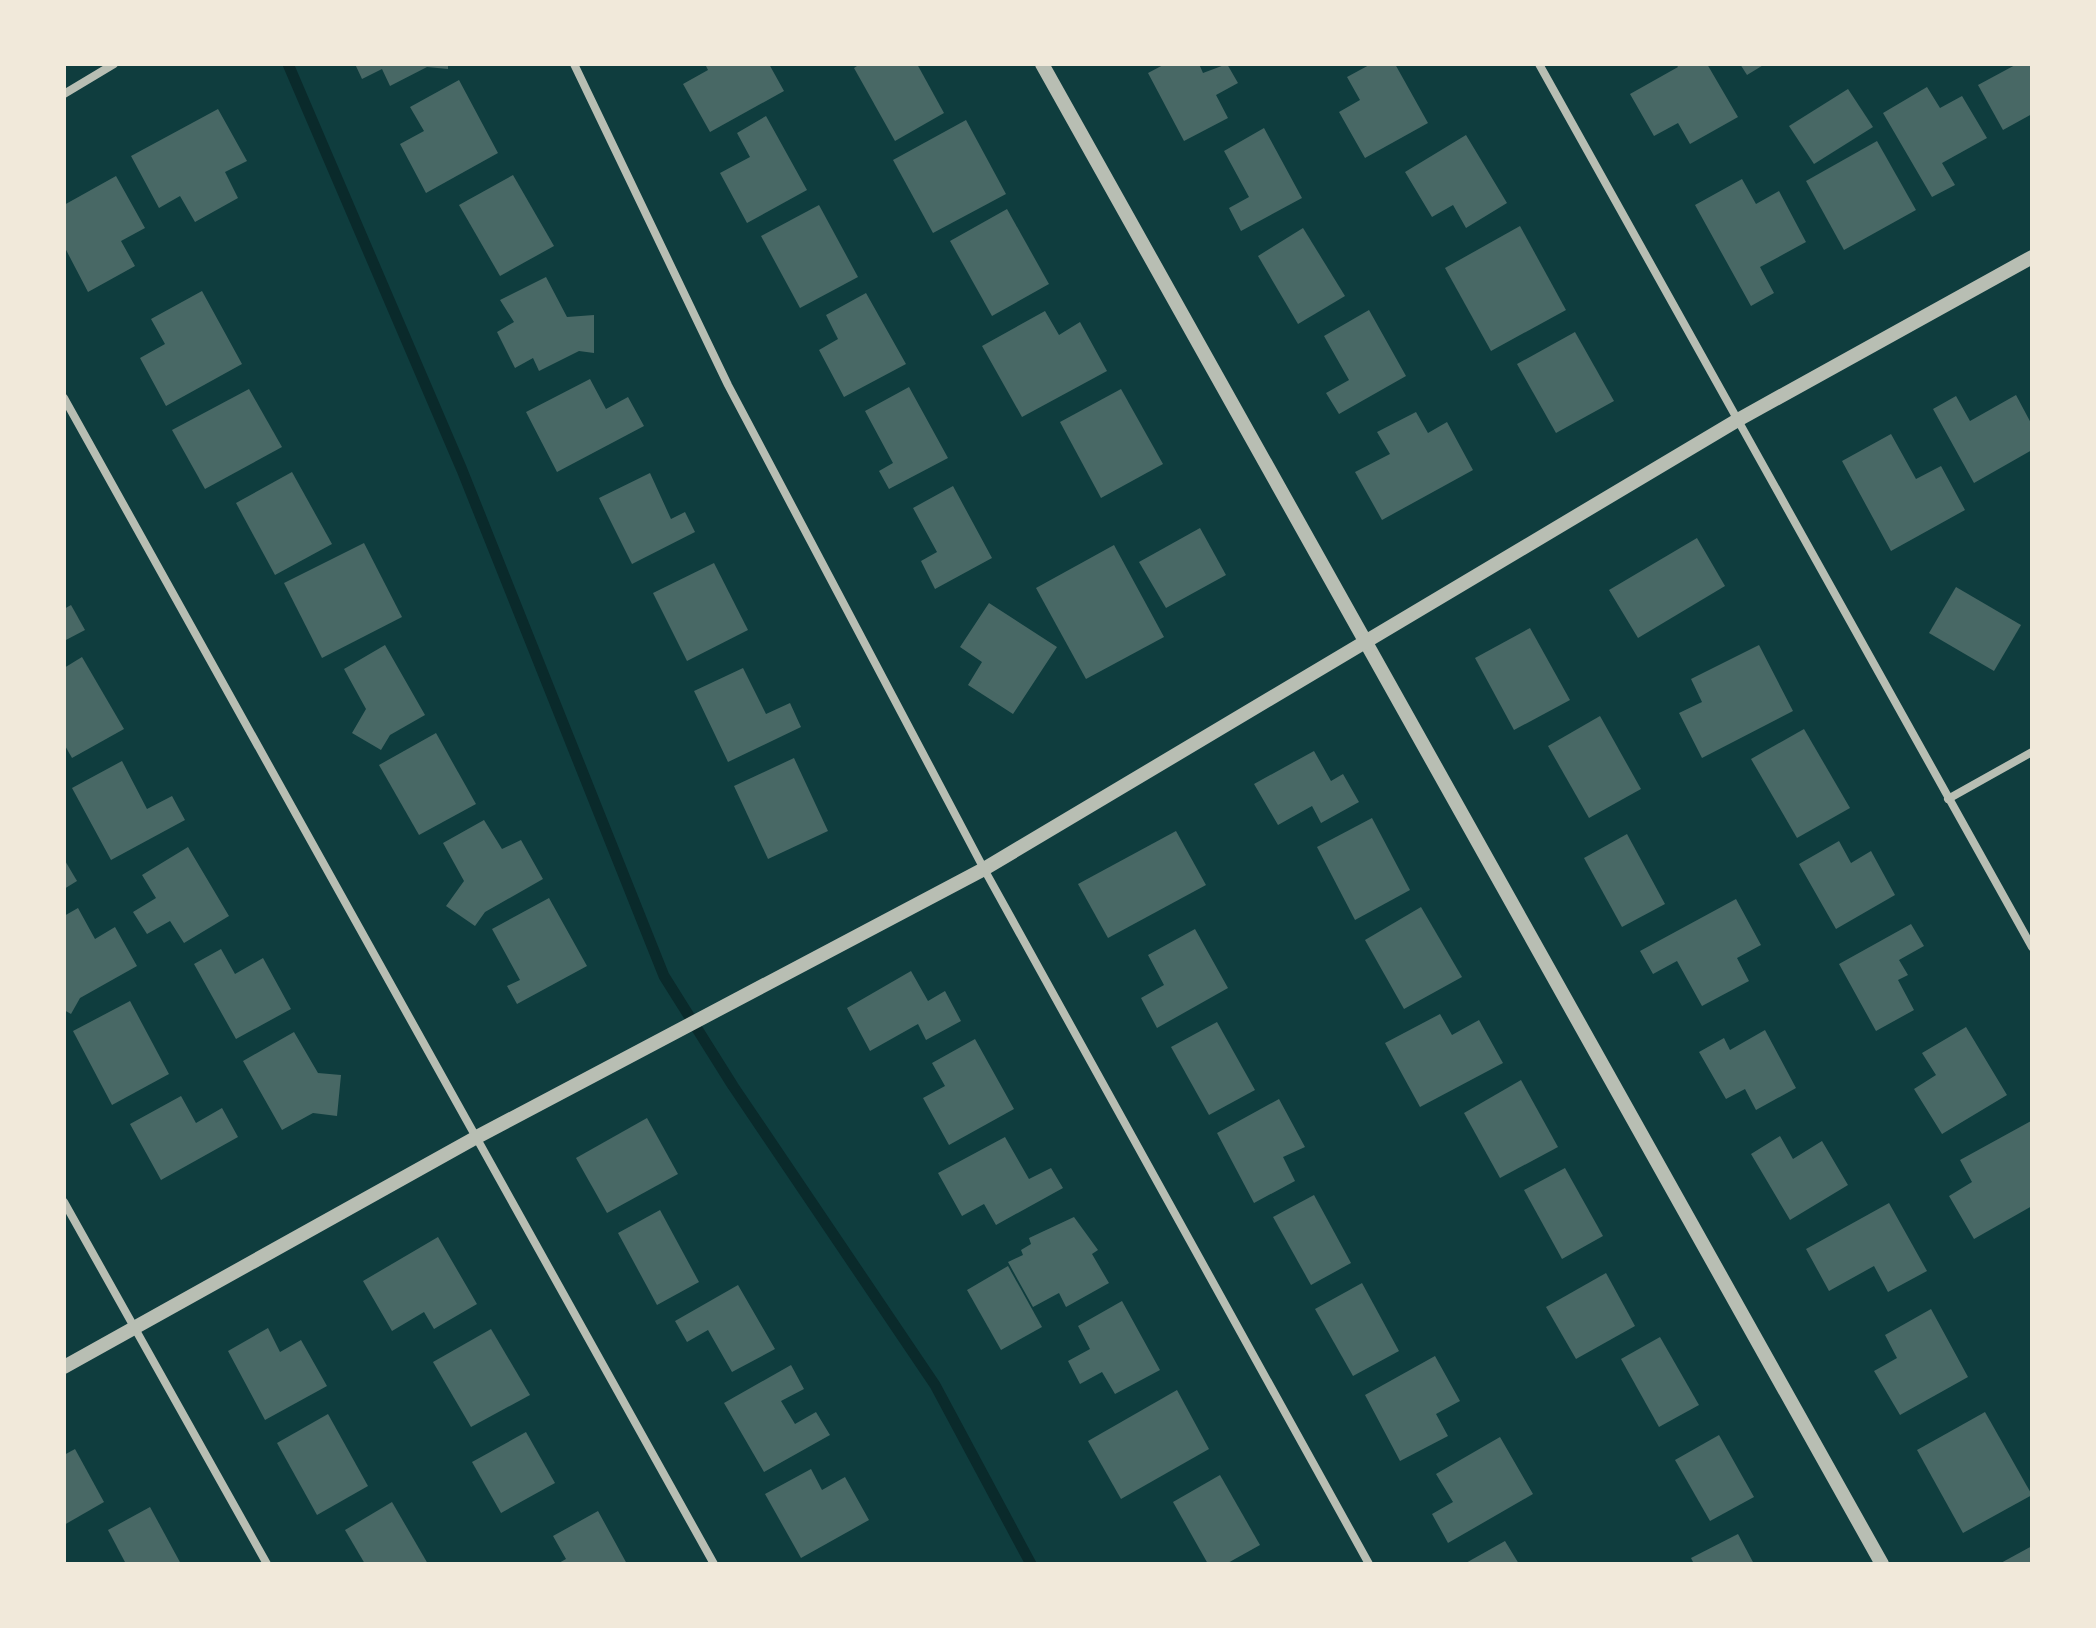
<svg xmlns="http://www.w3.org/2000/svg" width="2096" height="1628" font-family="Karla,sans-serif">
<rect width="100%" height="100%" fill="#0f3d3e"/>
<g fill="none" stroke-linecap="round" stroke-linejoin="round">
<polyline stroke="#0a2a2b" stroke-width="11" points="288,64 462,470 664,976 733,1086 935,1385 1031,1564"/>
</g>
<g fill="#486865">
<polygon points="355,64 448,64 448,69 427,67 390,86 382,69 362,79"/>
<polygon points="705,64 769,64 784,91 710,132 683,84 708,70"/>
<polygon points="860,64 917,64 944,113 895,141 854,68"/>
<polygon points="1165,64 1199,64 1203,73 1227,64 1238,83 1216,95 1228,118 1184,141 1148,73"/>
<polygon points="1371,64 1395,64 1428,123 1365,158 1339,112 1360,100 1347,77"/>
<polygon points="1676,64 1707,64 1738,117 1690,144 1678,123 1654,136 1630,94 1678,67"/>
<polygon points="1740,64 1765,64 1747,75"/>
<polygon points="2017,64 2032,64 2032,114 2003,130 1978,85"/>
<polygon points="459,80 498,153 426,193 400,144 424,131 410,107"/>
<polygon points="1927,87 1940,108 1962,96 1987,138 1942,163 1955,185 1932,197 1883,113"/>
<polygon points="1848,89 1873,127 1814,164 1789,126"/>
<polygon points="218,109 247,161 225,172 238,198 195,222 180,196 159,208 131,156"/>
<polygon points="766,116 807,190 747,223 720,173 750,157 737,133"/>
<polygon points="966,120 1006,194 933,233 893,160"/>
<polygon points="1264,128 1302,198 1241,231 1229,208 1249,197 1224,151"/>
<polygon points="1466,135 1507,203 1466,228 1453,205 1432,217 1405,172"/>
<polygon points="1877,141 1916,210 1844,250 1806,181"/>
<polygon points="513,175 554,246 500,276 459,205"/>
<polygon points="116,176 145,228 121,241 135,266 88,292 64,246 64,205"/>
<polygon points="1742,179 1756,204 1779,191 1806,242 1760,267 1774,293 1751,306 1695,205"/>
<polygon points="819,205 858,277 800,308 761,236"/>
<polygon points="1007,209 1049,284 992,316 950,241"/>
<polygon points="1520,226 1566,310 1491,351 1445,268"/>
<polygon points="1303,228 1345,296 1298,324 1258,256"/>
<polygon points="546,277 567,317 594,315 594,353 579,351 539,371 533,358 515,368 497,332 514,322 500,300"/>
<polygon points="202,291 242,364 166,406 140,358 165,344 151,319"/>
<polygon points="866,293 906,364 844,397 819,350 838,339 826,315"/>
<polygon points="1369,310 1406,376 1339,414 1326,393 1349,380 1324,336"/>
<polygon points="1045,311 1059,335 1080,322 1107,371 1022,417 982,346"/>
<polygon points="1575,332 1614,401 1556,433 1517,364"/>
<polygon points="590,379 606,409 628,397 644,426 557,472 526,412"/>
<polygon points="909,387 948,458 889,489 879,471 893,463 865,411"/>
<polygon points="249,389 282,447 205,489 172,430"/>
<polygon points="1121,389 1163,464 1101,498 1060,422"/>
<polygon points="2016,395 2032,425 2032,450 1974,483 1933,409 1956,396 1970,421"/>
<polygon points="1416,412 1428,433 1447,422 1473,470 1382,520 1355,472 1390,454 1377,432"/>
<polygon points="1891,434 1916,479 1941,466 1965,510 1891,551 1842,461"/>
<polygon points="292,472 332,544 275,575 236,503"/>
<polygon points="650,473 671,519 685,512 695,532 632,564 599,498"/>
<polygon points="953,486 992,558 935,589 921,561 937,552 913,508"/>
<polygon points="1200,528 1226,575 1166,608 1139,562"/>
<polygon points="1697,538 1725,586 1638,638 1609,590"/>
<polygon points="364,543 402,617 322,658 284,583"/>
<polygon points="1114,545 1164,637 1086,679 1036,588"/>
<polygon points="714,563 748,630 687,661 653,593"/>
<polygon points="1956,587 2021,625 1994,671 1929,633"/>
<polygon points="989,603 1057,647 1013,714 968,685 982,662 960,647"/>
<polygon points="71,605 85,630 64,641 64,609"/>
<polygon points="1530,628 1570,700 1514,730 1475,658"/>
<polygon points="385,645 425,715 390,735 381,750 352,733 366,709 344,669"/>
<polygon points="1759,645 1793,711 1702,758 1679,713 1702,702 1691,679"/>
<polygon points="82,657 124,729 72,758 64,744 64,668"/>
<polygon points="743,668 766,714 790,703 801,727 728,762 694,691"/>
<polygon points="1600,716 1641,789 1589,818 1548,746"/>
<polygon points="1804,729 1850,808 1797,838 1751,759"/>
<polygon points="436,733 476,804 419,835 379,765"/>
<polygon points="1314,751 1331,781 1343,774 1359,802 1321,823 1312,806 1278,825 1254,784"/>
<polygon points="794,758 828,831 768,859 734,786"/>
<polygon points="122,761 147,809 172,796 185,820 111,860 72,788"/>
<polygon points="1372,818 1410,890 1355,920 1317,847"/>
<polygon points="484,820 502,849 521,840 543,879 485,912 475,926 446,906 464,881 443,843"/>
<polygon points="1176,831 1206,885 1108,938 1078,884"/>
<polygon points="1627,834 1665,904 1622,927 1584,858"/>
<polygon points="1839,841 1851,863 1871,851 1895,895 1836,929 1799,864"/>
<polygon points="188,847 229,916 184,943 170,921 147,934 133,912 156,898 142,875"/>
<polygon points="64,859 77,881 64,889"/>
<polygon points="549,898 587,966 517,1004 507,986 520,980 492,929"/>
<polygon points="1736,899 1761,945 1737,958 1749,981 1702,1006 1677,961 1653,974 1640,951"/>
<polygon points="1421,907 1462,977 1404,1009 1365,940"/>
<polygon points="78,908 95,939 115,927 137,966 80,998 71,1014 64,1010 64,916"/>
<polygon points="1911,924 1924,946 1899,960 1908,975 1898,980 1914,1010 1876,1031 1839,964"/>
<polygon points="1195,929 1228,988 1157,1028 1141,998 1164,985 1148,955"/>
<polygon points="221,949 235,974 263,958 291,1009 236,1039 194,964"/>
<polygon points="911,971 928,1001 945,991 961,1021 926,1040 918,1024 870,1051 847,1008"/>
<polygon points="130,1001 169,1074 112,1105 73,1031"/>
<polygon points="1440,1014 1452,1035 1479,1020 1503,1063 1420,1107 1385,1043"/>
<polygon points="1217,1022 1255,1090 1209,1115 1171,1047"/>
<polygon points="1966,1027 2007,1095 1942,1134 1914,1089 1936,1075 1922,1053"/>
<polygon points="1765,1030 1796,1088 1756,1110 1745,1089 1726,1099 1699,1052 1724,1038 1730,1050"/>
<polygon points="294,1032 318,1073 341,1075 337,1116 313,1113 282,1130 243,1061"/>
<polygon points="975,1039 1014,1109 949,1145 923,1098 945,1086 932,1063"/>
<polygon points="1521,1080 1558,1147 1500,1178 1464,1113"/>
<polygon points="181,1096 196,1123 222,1108 238,1137 161,1180 130,1124"/>
<polygon points="1279,1099 1305,1147 1283,1157 1295,1181 1254,1203 1217,1133"/>
<polygon points="647,1118 678,1174 607,1213 576,1158"/>
<polygon points="2031,1121 2032,1206 1974,1239 1949,1196 1972,1182 1960,1160"/>
<polygon points="1780,1136 1793,1159 1822,1141 1848,1185 1790,1220 1751,1154"/>
<polygon points="1005,1137 1029,1179 1051,1168 1063,1188 996,1225 984,1204 962,1216 938,1173"/>
<polygon points="1565,1168 1603,1236 1562,1259 1524,1190"/>
<polygon points="1314,1195 1351,1263 1311,1285 1273,1217"/>
<polygon points="1889,1203 1927,1271 1888,1292 1874,1266 1829,1291 1806,1249"/>
<polygon points="660,1210 699,1282 657,1305 618,1233"/>
<polygon points="1074,1217 1098,1250 1092,1254 1109,1283 1066,1307 1059,1293 1033,1307 1008,1262 1023,1255 1021,1250 1031,1244 1029,1238"/>
<polygon points="438,1237 477,1304 434,1329 424,1312 392,1331 363,1281"/>
<polygon points="1008,1266 1042,1327 1001,1350 967,1290"/>
<polygon points="1606,1273 1635,1326 1576,1359 1546,1307"/>
<polygon points="1362,1283 1399,1351 1353,1376 1315,1309"/>
<polygon points="738,1285 775,1349 732,1372 708,1330 687,1342 675,1321"/>
<polygon points="1122,1301 1160,1370 1115,1394 1102,1372 1080,1384 1068,1361 1090,1349 1078,1326"/>
<polygon points="1931,1309 1968,1377 1900,1415 1874,1371 1897,1358 1885,1335"/>
<polygon points="268,1328 280,1352 301,1340 327,1386 265,1420 228,1351"/>
<polygon points="491,1329 530,1395 471,1427 433,1362"/>
<polygon points="1660,1337 1699,1405 1659,1427 1621,1359"/>
<polygon points="1435,1356 1460,1401 1436,1414 1448,1436 1400,1461 1365,1395"/>
<polygon points="791,1365 804,1389 781,1401 795,1424 816,1412 830,1435 764,1472 724,1403"/>
<polygon points="1177,1390 1209,1449 1121,1499 1088,1441"/>
<polygon points="1985,1412 2032,1495 1963,1533 1917,1450"/>
<polygon points="328,1414 368,1486 317,1515 277,1443"/>
<polygon points="526,1432 555,1483 501,1513 472,1462"/>
<polygon points="1719,1435 1754,1497 1710,1521 1675,1460"/>
<polygon points="1500,1437 1533,1494 1448,1543 1432,1514 1453,1502 1436,1474"/>
<polygon points="75,1449 104,1502 64,1525 64,1455"/>
<polygon points="811,1469 822,1490 845,1477 869,1520 801,1558 765,1494"/>
<polygon points="1220,1475 1260,1545 1226,1564 1208,1564 1173,1502"/>
<polygon points="392,1502 428,1564 365,1564 345,1530"/>
<polygon points="150,1507 181,1564 126,1564 108,1530"/>
<polygon points="598,1511 627,1564 557,1564 566,1559 553,1536"/>
<polygon points="1738,1534 1754,1564 1694,1564 1691,1558"/>
<polygon points="1505,1541 1519,1564 1464,1564"/>
<polygon points="2032,1546 2032,1564 1999,1564"/>
</g>
<g fill="none" stroke-linecap="round" stroke-linejoin="round">
<g stroke="#b8beb3" stroke-width="8">
<polyline points="574,64 728,385 984,869 1369,1564"/>
<polyline points="1539,64 2032,947"/>
<polyline points="64,94 114,64"/>
<polyline points="64,398 714,1564"/>
<polyline points="1948,799 2032,752"/>
<polyline points="64,1202 267,1564"/>
</g>
<g stroke="#b8beb3" stroke-width="14">
<polyline points="1042,64 1882,1564"/>
<polyline points="64,1367 475,1138 984,869 1736,421 2032,257"/>
</g>
</g>
<rect width="2096" height="1628" fill="none" stroke="#f1e9da" stroke-width="132"/>
</svg>
